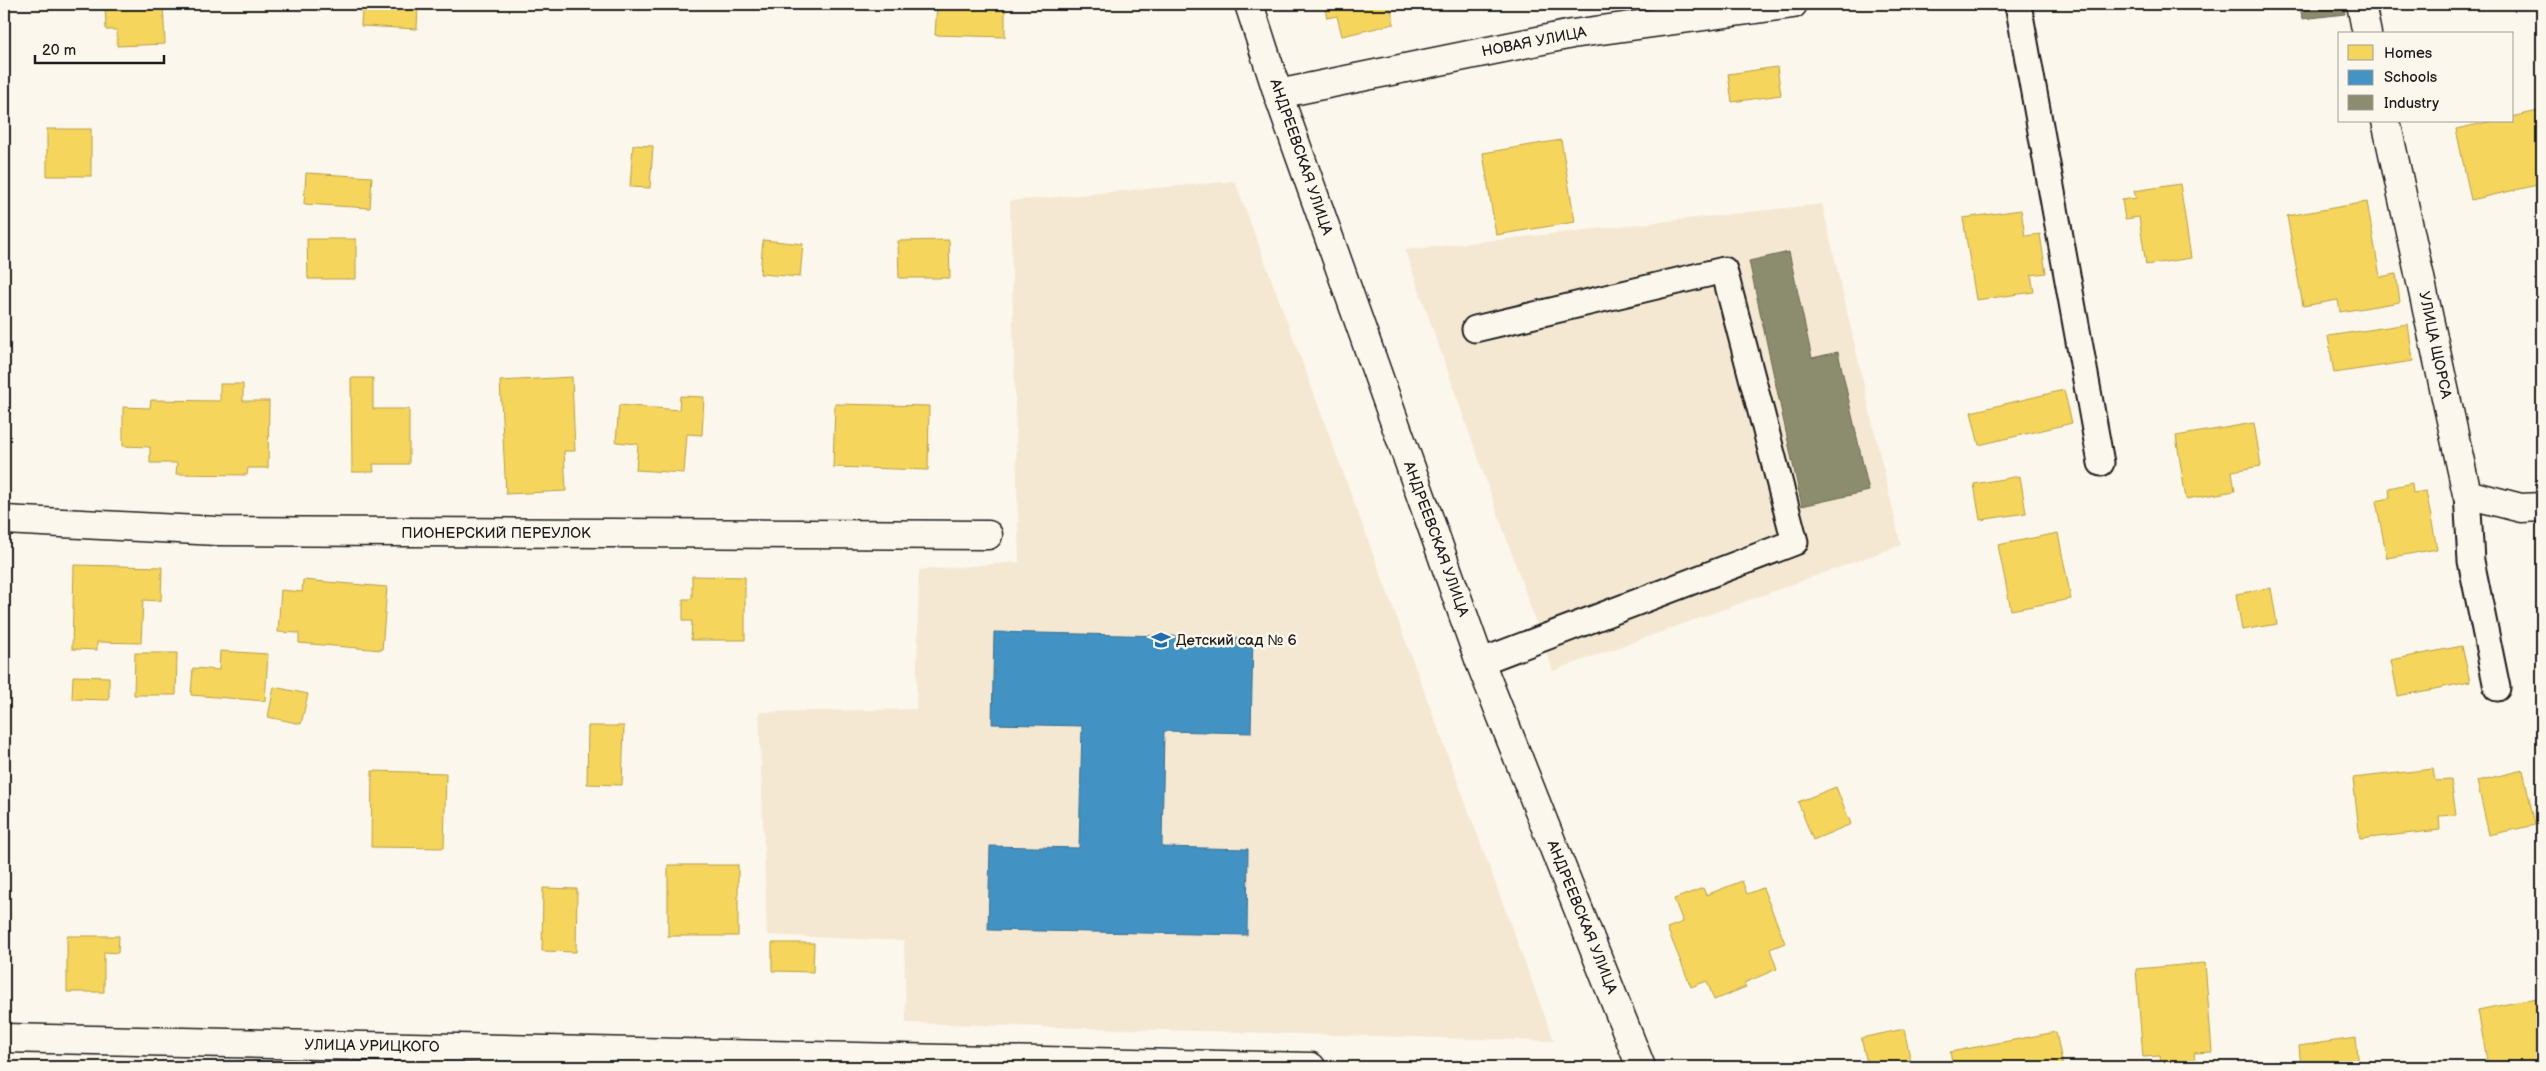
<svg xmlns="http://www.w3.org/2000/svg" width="2546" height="1071" font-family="'Balsamiq Sans',sans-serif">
<rect width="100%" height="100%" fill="#fbf7ec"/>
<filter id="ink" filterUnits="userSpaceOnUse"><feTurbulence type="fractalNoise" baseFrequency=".02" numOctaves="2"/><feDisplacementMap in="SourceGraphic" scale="10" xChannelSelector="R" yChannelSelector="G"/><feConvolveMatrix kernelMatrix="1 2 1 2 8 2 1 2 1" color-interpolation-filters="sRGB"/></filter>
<g filter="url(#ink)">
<g fill="#f5e8d3">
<polygon points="1235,181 1554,1041 906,1023 904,941 767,935 759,712 916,709 919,570 1019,562 1010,201"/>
<polygon points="1822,204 1901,545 1553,671 1405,250"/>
</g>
<g fill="#f6d55c" stroke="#b59e49">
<polygon points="115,4 163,4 165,44 117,46 117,30 106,30 105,6 116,6"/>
<polygon points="362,4 418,4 417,29 361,26"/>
<polygon points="937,4 1005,4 1005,37 935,35"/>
<polygon points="1324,4 1390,4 1394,24 1342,36 1337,16 1327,18"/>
<polygon points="1777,67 1781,95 1732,102 1728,74"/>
<polygon points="2542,110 2542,184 2471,200 2456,129 2493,121 2512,121 2512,117"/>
<rect x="47" y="129" width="44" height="47"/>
<polygon points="1561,140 1575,222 1496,235 1483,153"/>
<polygon points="633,145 653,146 650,188 630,187"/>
<polygon points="306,173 372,177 370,208 304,204"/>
<polygon points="2180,184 2191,258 2146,265 2139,217 2125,219 2122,200 2136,198 2134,191"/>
<polygon points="2367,202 2380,277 2396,274 2400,302 2340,312 2338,300 2303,306 2287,216"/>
<polygon points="2021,210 2025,236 2040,234 2046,273 2031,275 2034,292 1976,300 1963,218"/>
<polygon points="307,239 356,239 356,279 308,279"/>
<polygon points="763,240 803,244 800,277 760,274"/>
<polygon points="949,240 950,278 899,278 898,241"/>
<polygon points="2408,324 2413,361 2334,373 2328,336"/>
<polygon points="572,377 575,451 564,451 566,491 506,494 500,381"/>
<polygon points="351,378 373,378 373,409 409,409 409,464 373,464 374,472 352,472"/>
<polygon points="220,384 243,384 243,401 269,401 268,468 248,468 247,475 176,474 177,463 150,463 150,447 123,446 123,407 150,408 151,400 220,401"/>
<polygon points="2064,390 2072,423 1979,445 1971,412"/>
<polygon points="680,396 704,397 702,435 687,434 684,473 636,470 638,444 616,442 619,405 679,410"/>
<polygon points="835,404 929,406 928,470 833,467"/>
<polygon points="2254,423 2261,466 2232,471 2235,491 2186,499 2176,436"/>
<polygon points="2020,476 2026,513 1980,520 1974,484"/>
<polygon points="2412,483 2413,493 2426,491 2437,549 2387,558 2376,501 2390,498 2389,488"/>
<polygon points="2058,533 2071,599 2011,610 1998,545"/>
<polygon points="74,565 162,567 161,601 143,600 141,643 97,642 97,650 72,649"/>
<polygon points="692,576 745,577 745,640 691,640 692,621 683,621 683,599 692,599"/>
<polygon points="303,580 387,587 382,650 299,643 299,633 278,632 281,590 302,592"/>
<polygon points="2271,588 2277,624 2242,630 2236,594"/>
<polygon points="2462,646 2470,682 2398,696 2391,660"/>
<polygon points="220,651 268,654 265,701 191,695 193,668 219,670"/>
<polygon points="135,653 177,653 176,695 134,695"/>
<polygon points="73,676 109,677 109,700 72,699"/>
<polygon points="274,687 308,694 301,724 268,717"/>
<polygon points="588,726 624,726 622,785 587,784"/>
<polygon points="2433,769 2435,781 2451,780 2456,815 2439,816 2440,830 2360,839 2353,778"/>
<polygon points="2523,770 2535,825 2489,835 2477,781"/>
<polygon points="372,771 446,773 444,848 371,847"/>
<polygon points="1836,787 1851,824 1813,840 1798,802"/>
<rect x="668" y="865" width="70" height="71"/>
<polygon points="1742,881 1747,894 1763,888 1785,943 1770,949 1777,969 1744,983 1746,987 1714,1000 1707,981 1691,987 1667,928 1683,922 1674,899 1703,888 1706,895"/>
<polygon points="543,888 577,889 576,952 542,951"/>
<polygon points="67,936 119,936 118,953 104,952 104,992 67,992"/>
<polygon points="772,943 814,943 813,972 772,971"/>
<polygon points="2205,963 2212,1052 2194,1053 2196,1067 2161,1067 2160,1056 2143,1057 2136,969"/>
<polygon points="2542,997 2542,1063 2522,1067 2488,1067 2478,1010"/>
<polygon points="1904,1029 1912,1067 1868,1067 1861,1038"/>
<polygon points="2056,1032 2063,1067 1953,1067 1950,1052"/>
<polygon points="2356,1038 2359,1067 2301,1067 2299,1046"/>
</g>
<polygon fill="#4393c3" stroke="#376f91" points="994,632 1253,638 1251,733 1164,731 1162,847 1248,849 1247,935 988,930 990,846 1079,848 1082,726 992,724"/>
<g fill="#8c8c6e" stroke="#6a6a55">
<polygon points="2300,4 2344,4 2345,14 2302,19"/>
<polygon points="1789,252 1812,358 1838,352 1869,491 1802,506 1749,261"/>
</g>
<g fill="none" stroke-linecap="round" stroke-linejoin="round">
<g stroke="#1c1c1c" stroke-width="29">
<g id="service">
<polyline points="2018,4 2101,463"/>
<polyline points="1475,329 1724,270 1795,542 1480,662"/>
<polyline points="2467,494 2471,561 2497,688"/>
</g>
</g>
<g stroke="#1c1c1c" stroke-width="31">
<g id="minor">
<polyline points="1249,4 1278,94 1480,662 1641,1067"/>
<polyline points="2361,4 2367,34"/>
<polyline points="1278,94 1572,34 1793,4"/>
<polyline points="2386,121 2467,494 2521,508 2542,507"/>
<polyline points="4,520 217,531 988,535"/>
<polyline points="4,1038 1311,1067"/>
</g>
</g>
<use href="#service" stroke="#fbf7ec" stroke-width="25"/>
<use href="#minor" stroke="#fbf7ec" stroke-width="28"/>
</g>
</g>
<defs>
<g id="school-bare" transform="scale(1.5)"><path d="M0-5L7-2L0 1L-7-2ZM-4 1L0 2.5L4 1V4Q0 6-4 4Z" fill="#1f6fb2" stroke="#fbf7ec" stroke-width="2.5" paint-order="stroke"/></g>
</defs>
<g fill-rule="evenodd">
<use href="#school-bare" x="1161" y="640"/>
</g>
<g text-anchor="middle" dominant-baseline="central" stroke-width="5" stroke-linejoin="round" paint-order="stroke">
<g font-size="15" fill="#1c1c1c" stroke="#fbf7ec">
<text transform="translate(1534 42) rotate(-11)">НОВАЯ УЛИЦА</text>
<text transform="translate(1301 157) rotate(71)">АНДРЕЕВСКАЯ УЛИЦА</text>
<text transform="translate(2435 345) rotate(78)">УЛИЦА ЩОРСА</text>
<text x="496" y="533">ПИОНЕРСКИЙ ПЕРЕУЛОК</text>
<text transform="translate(1436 539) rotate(70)">АНДРЕЕВСКАЯ УЛИЦА</text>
<text transform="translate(1582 917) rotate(68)">АНДРЕЕВСКАЯ УЛИЦА</text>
<text transform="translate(372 1046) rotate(1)">УЛИЦА УРИЦКОГО</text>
</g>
<g font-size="15" fill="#1c1c1c" stroke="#fbf7ec" text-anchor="start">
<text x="1176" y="640">Детский сад № 6</text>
</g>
</g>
<rect width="2546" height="1071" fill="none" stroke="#fbf7ec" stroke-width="20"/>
<rect x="10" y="10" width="2526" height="1051" fill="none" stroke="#1c1c1c" stroke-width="2" filter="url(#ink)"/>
<rect x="2338" y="32" width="175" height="90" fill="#fbf7ec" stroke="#a29f99"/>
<rect x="2348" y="45" width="25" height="15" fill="#f6d55c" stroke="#a29f99"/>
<text x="2384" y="58" font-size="15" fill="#1c1c1c">Homes</text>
<rect x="2348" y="70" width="25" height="15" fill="#4393c3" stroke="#a29f99"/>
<text x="2384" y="82" font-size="15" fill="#1c1c1c">Schools</text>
<rect x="2348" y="95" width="25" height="15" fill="#8c8c6e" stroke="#a29f99"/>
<text x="2384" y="108" font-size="15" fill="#1c1c1c">Industry</text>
<path d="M35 55v8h129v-8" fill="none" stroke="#1c1c1c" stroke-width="2.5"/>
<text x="42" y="55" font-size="15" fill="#1c1c1c" stroke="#fbf7ec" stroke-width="4" paint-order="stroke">20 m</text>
</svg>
